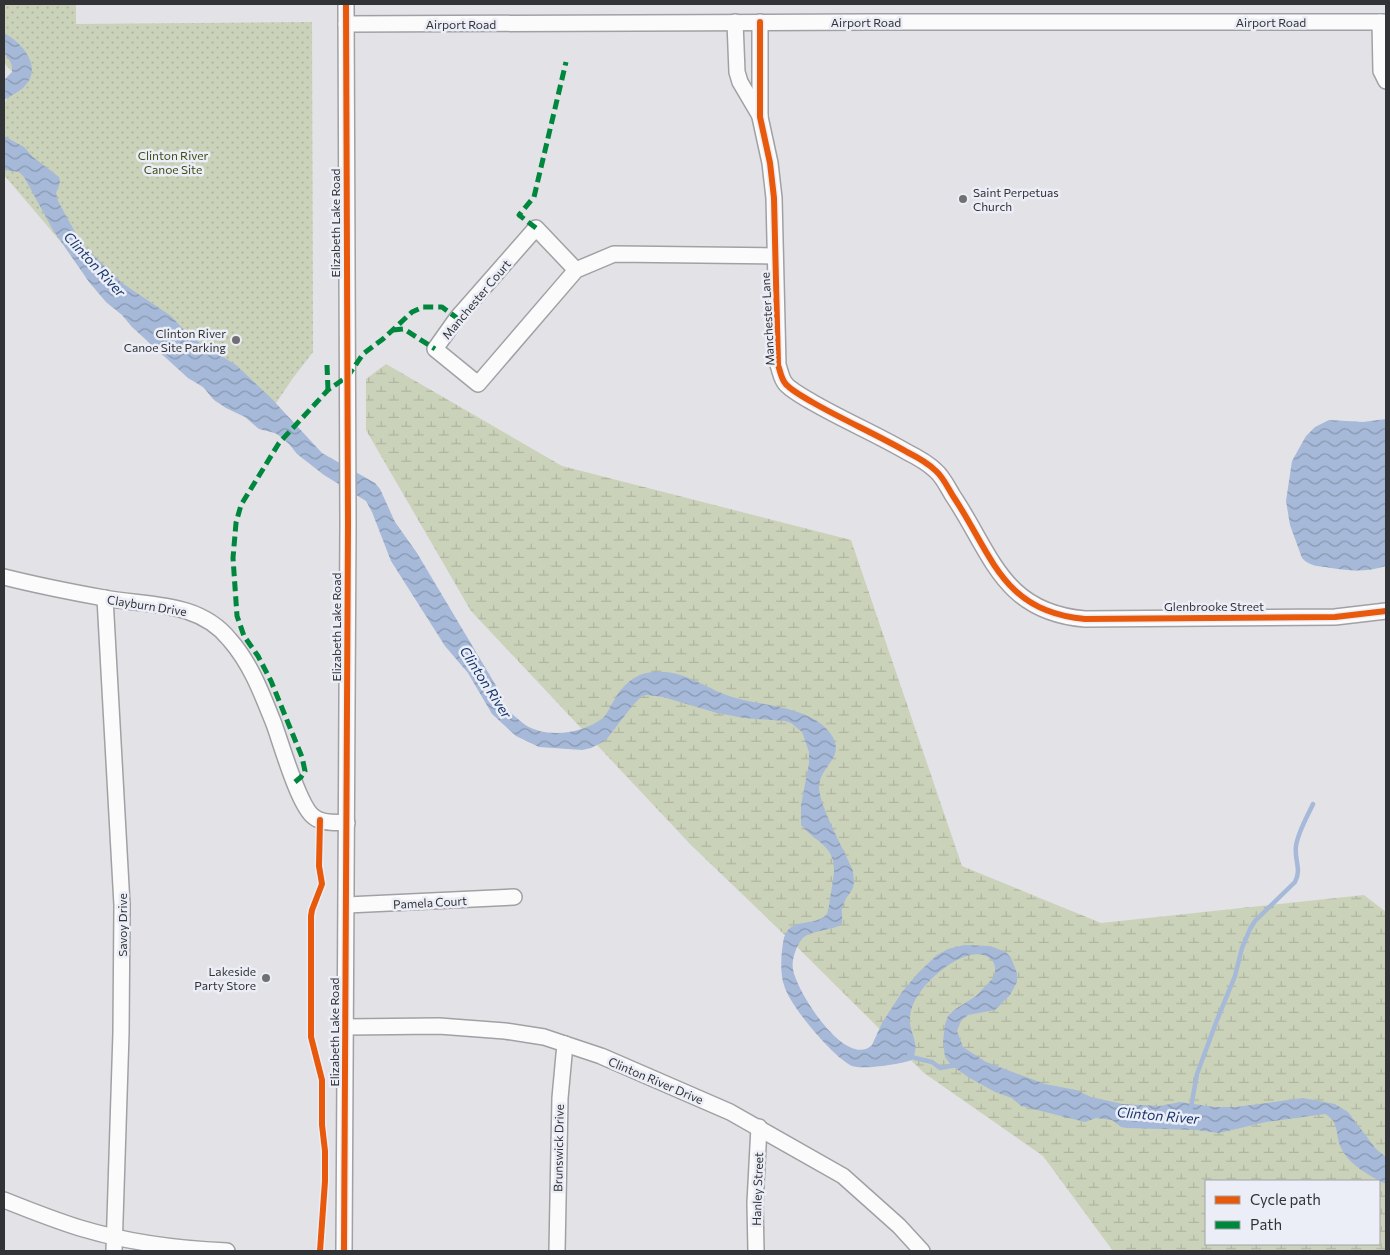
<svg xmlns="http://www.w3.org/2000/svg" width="1390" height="1255" font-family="Commissioner,sans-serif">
<defs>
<pattern id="wetland-marsh" width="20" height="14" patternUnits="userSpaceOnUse" patternTransform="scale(1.25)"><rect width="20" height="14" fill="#cbd2ba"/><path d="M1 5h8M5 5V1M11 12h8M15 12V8" fill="none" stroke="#afb5a0"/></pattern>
<pattern id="park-dots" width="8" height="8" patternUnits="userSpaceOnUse" patternTransform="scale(1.25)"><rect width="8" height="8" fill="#cbd2ba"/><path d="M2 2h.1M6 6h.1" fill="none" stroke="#afb5a0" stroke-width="1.8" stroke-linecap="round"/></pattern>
<pattern id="water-waves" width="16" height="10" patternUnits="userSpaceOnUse" patternTransform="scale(1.25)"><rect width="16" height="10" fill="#a6b9d8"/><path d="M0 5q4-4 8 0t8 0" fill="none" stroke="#8897b0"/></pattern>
</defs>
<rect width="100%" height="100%" fill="#e2e2e7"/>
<path fill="url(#wetland-marsh)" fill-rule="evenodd" d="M386,364L562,466L851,540L962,866L1101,923L1364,895L1386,912V1251H1113L1043,1156L924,1073L792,942L691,845L471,611L366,430V379ZM1206,1181H1379V1244H1206Z"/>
<polygon fill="url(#park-dots)" points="4,4 76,4 76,24 312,22 313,352 293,378 274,406 129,322 4,175 4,104 18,78 4,63"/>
<g fill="url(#water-waves)">
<path d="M4,33C22,42 44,68 24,87C19,92 10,96 4,100V80L12,72C13,64 9,59 4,53Z"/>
<path d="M4,136L24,147L33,157L59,177L60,183L56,193L58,201L81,243L122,283L171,316L188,334L200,343L236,365L271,398L322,453L375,483L380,489L395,522L417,553L498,689C501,707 511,713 524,724C545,739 583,734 603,718C607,714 610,707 613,702C620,689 630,677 646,673C683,666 703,689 736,698C764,706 811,707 830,733C848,757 819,766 819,787C819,806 845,851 853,871C856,894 850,888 843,905C840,912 844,919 841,925C831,930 811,931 804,937C797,943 791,960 793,969C796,991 846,1070 872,1045L882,1023L902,992L918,973L937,955L948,949L964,945L990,946L1006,952L1011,958L1017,973V982L1010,995L995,1010L968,1015L961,1021L957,1031L963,1047L986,1062L1045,1084L1076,1090L1091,1097L1123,1104L1160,1106L1180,1102L1214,1107H1236L1303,1098L1335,1104L1348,1112L1376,1149L1386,1157V1184C1370,1176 1349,1165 1341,1148C1335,1135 1340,1122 1325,1114L1266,1122L1219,1133L1196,1130L1127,1128L1121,1127L1112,1120L1096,1118L1085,1122L1021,1106L1012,1098L995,1092L968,1077L951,1065L945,1057L943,1041L945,1024L948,1016L954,1010L976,996L994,977C996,969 996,962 988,957C968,945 932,975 921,991C914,1000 909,1011 910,1023C912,1038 920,1044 912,1060C901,1064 863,1070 852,1066C833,1057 789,1005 784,985C780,974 781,955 783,943C787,914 814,929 827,914C829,910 833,879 834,872C835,845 816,843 801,825V805L809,763V752L802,732L791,723L785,721L744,718L717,713L663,697L647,695L642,696L633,705L606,740L591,748L582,750L539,747L516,736L492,714L468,673L445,646L391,561L372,512L366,501L324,475L297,454L290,445L281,437L275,433L259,429L245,417L226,408L214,400L203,387L188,378L132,327L122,315L106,302L89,282L53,230L24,177L19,172L4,170Z"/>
<path d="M1386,419V566C1367,572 1351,571 1331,568C1320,566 1310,567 1302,558L1290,525L1286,501L1292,461L1306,436L1315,427L1329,420L1363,422Z"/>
</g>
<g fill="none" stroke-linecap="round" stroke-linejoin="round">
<g stroke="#a6b9d8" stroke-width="4.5">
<polyline points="909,1055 915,1058 932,1062 940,1068 957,1065"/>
<path d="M1191,1107L1197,1074L1217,1020L1235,976L1242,948L1250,929L1255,921L1295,882C1302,869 1294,860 1296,846C1298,832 1307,817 1313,804"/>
</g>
<g stroke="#a1a1a5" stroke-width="18">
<g id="minor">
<polyline points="735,22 737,72 740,82 760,116"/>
<path d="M760,22V117L770,163L774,198L778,365C780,370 781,378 785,383C789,389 805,398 812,402C843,420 876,434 907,452C917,457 928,463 936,471C943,477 948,488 953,496C992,554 1002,612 1085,619L1335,617L1386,611"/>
<polyline points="1380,22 1381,71 1386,81"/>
<polyline points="346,24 868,22 1386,22"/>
<polyline points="576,270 536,228 457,318 435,349 478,384 576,270 614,254 775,256"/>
<path d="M4,577C36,585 71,592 104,598C149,606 199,601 230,640C251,664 262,694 274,724C281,743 299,807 314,817C322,824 337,822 347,823"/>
<polyline points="105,598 122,905 121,1033 114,1251"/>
<polyline points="347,905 514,897"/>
<polyline points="346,1027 439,1026 505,1031 544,1037 601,1056 730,1112 843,1176 899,1226 922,1251"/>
<path d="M4,1200C29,1210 54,1220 80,1228C126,1242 179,1249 227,1251"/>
<polyline points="344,1251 348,525 346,4"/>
<polyline points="557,1251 560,1098 565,1044"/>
<polyline points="756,1251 755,1203 759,1127"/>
</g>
</g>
<use href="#minor" stroke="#fbfbfb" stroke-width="15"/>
<g stroke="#00873e" stroke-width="5" stroke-dasharray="10 5" stroke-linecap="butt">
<polyline points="536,228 519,215 534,197 566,62"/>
<polyline points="393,330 404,329 435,349"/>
<polyline points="327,365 328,390"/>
<polyline points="295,782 301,777 305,771 302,757 271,681 258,656 244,636 237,616 233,558 236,523 241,505 279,443 328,390 348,376 363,354 383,339 412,312 423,307 442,307 457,318"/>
</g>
<g stroke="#eceef7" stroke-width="9">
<g id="cycleway">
<path d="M760,22V117L770,163L774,198L778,365C780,370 781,378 785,383C789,389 805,398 812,402C843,420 876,434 907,452C917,457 928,463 936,471C943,477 948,488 953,496C992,554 1002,612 1085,619L1335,617L1386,611"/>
<polyline points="320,820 319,866 322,884 312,910 311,916 311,1037 322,1080 322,1125 325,1151 325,1181 320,1251"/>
<polyline points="344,1251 348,525 346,4"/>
</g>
</g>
<use href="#cycleway" stroke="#e8590c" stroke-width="6"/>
</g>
<g fill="#707074" stroke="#eceef7" stroke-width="2">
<circle cx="963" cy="199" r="5"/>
<circle cx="236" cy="340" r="5"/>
<circle cx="266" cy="978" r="5"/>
</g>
<g text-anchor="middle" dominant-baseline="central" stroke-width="5" stroke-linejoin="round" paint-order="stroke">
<g font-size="12" fill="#323336" stroke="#eceef7">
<text x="866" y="22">Airport Road</text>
<text x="1271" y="22">Airport Road</text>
<text x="461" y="24">Airport Road</text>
<text transform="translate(335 223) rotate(-90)">Elizabeth Lake Road</text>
<text transform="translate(476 299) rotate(-50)">Manchester Court</text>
<text transform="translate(767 319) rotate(-93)">Manchester Lane</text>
<text transform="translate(147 605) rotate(9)">Clayburn Drive</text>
<text x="1214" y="606">Glenbrooke Street</text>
<text transform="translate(336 627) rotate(-90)">Elizabeth Lake Road</text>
<text transform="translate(430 902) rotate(-3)">Pamela Court</text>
<text transform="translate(122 925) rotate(-90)">Savoy Drive</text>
<text transform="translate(334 1032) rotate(-90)">Elizabeth Lake Road</text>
<text transform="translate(656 1080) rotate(23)">Clinton River Drive</text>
<text transform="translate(558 1148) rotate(-89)">Brunswick Drive</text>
<text transform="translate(757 1189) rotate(-88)">Hanley Street</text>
</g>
<g font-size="12" fill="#434e15" stroke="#eceef7">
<text x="173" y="155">Clinton River<tspan x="173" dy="14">Canoe Site</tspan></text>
</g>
<g font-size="12" fill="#323336" stroke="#eceef7" text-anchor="end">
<text x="973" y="192" text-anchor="start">Saint Perpetuas<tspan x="973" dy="14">Church</tspan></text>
<text x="226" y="333">Clinton River<tspan x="226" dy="14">Canoe Site Parking</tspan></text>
<text x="256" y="971">Lakeside<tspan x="256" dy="14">Party Store</tspan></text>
</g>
<g font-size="14" font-style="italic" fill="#15356b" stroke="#eceef7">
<text transform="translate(95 264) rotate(47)">Clinton River</text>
<text transform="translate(486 682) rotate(57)">Clinton River</text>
<text transform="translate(1158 1115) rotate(5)">Clinton River</text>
</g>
</g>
<rect width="1390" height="1255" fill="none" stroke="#323336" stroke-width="10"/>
<rect x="1205" y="1180" width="175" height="65" fill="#eceef7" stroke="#a2a3aa"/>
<rect x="1215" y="1196" width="25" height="8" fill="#e8590c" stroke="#a2a3aa"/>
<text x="1250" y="1205" font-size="15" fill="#323336">Cycle path</text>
<rect x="1215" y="1221" width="25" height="8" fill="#00873e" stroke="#a2a3aa"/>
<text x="1250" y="1230" font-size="15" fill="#323336">Path</text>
</svg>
